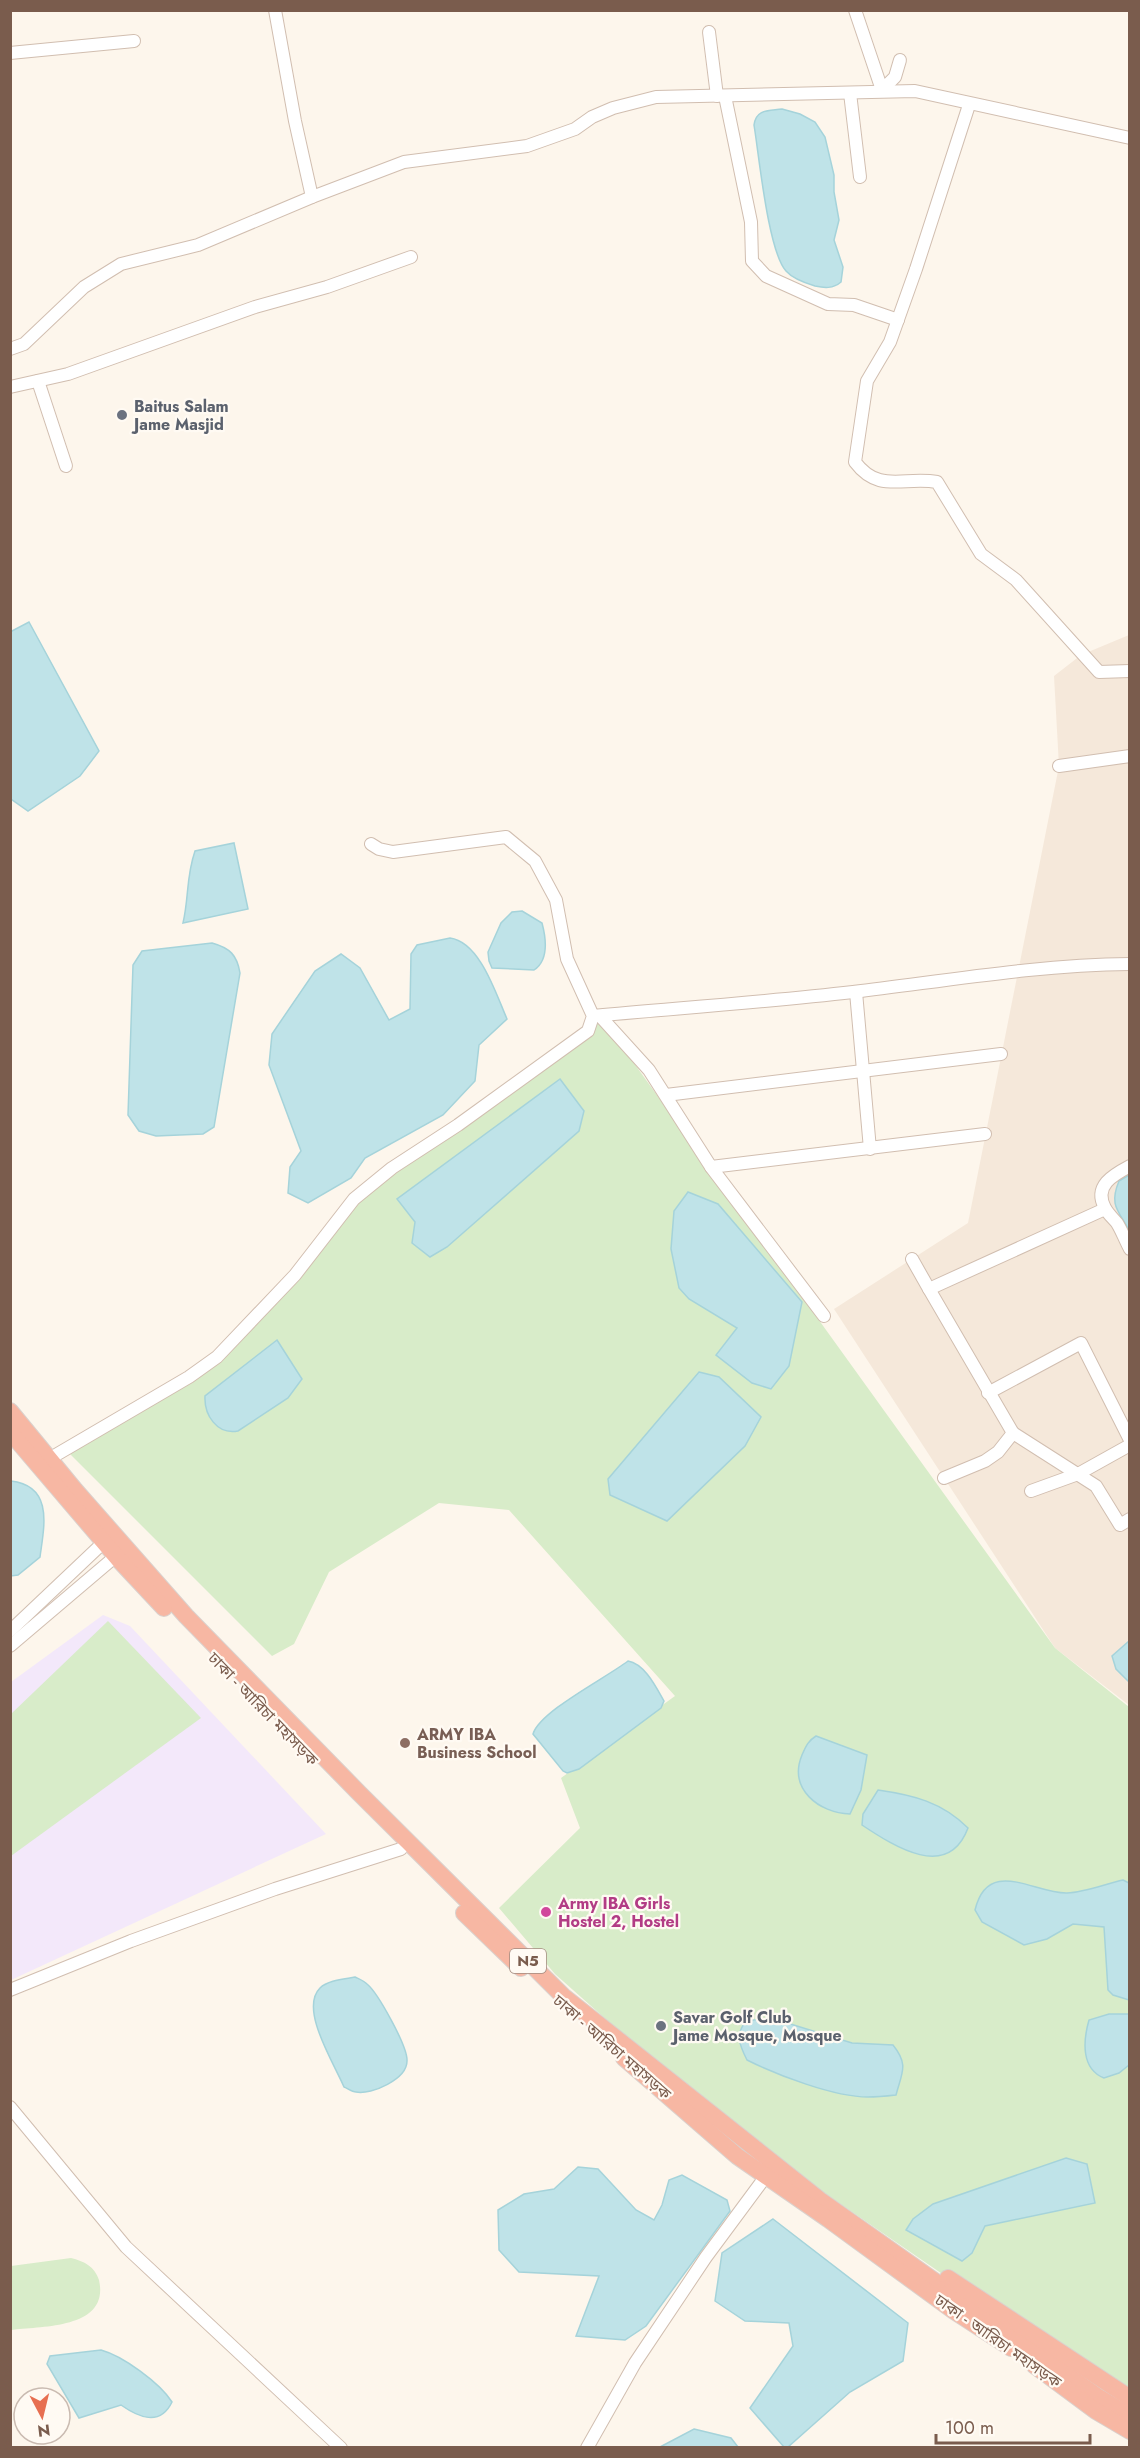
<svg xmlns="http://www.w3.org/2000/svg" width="1140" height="2458" font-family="Jost,'Noto Sans Bengali',sans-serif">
<rect width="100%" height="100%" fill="#fdf6ec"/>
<polygon fill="#f5e8da" points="1129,635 1129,1705 1055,1648 834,1309 968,1223 1059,766 1054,676 1081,655"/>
<polygon fill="#f3e8fa" points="103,1615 130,1626 326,1834 11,1980 11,1682"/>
<g fill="#d8ecc9">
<polygon points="600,1016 1055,1648 1129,1707 1129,2391 951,2280 724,2124 555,1974 499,1908 580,1828 561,1778 675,1696 509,1510 439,1503 329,1572 294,1644 272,1656 63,1447 217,1357 376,1181"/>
<polygon points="108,1621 201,1718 11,1856 11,1714"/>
<path d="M71,2258C84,2261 95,2267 99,2280C110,2329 42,2326 11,2330V2266Z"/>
</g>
<g fill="#bfe3e8" stroke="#a5d3da" stroke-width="1.5">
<path d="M782,109L800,114L815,122L825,137L834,175V192L839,220L834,240L843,267L841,282C833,289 824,288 815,286C805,283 793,279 786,271C768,251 759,155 754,125C756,109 768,111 782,109Z"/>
<polygon points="29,622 99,751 80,776 28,811 11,799 10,632"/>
<path d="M234,843L248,909L183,923C189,897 186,877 195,851Z"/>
<path d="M522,911L542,923C546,938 549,960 534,970L492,968L489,961L488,952L501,923L512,912Z"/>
<path d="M450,938C480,942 496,994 507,1019L479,1045L475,1081L443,1115L365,1158L351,1178L308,1203L288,1193L290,1167L301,1151L269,1065L272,1034L315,971L341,954L360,968L389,1020L410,1009L411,954L417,945Z"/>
<path d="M212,943C230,948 237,955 240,973L214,1127L203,1134L156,1136L139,1131L128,1115L133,965L142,951Z"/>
<polygon points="560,1079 584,1111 579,1131 447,1247 430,1257 412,1243 415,1222 397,1199"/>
<path d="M1129,1175V1230C1118,1210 1109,1205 1119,1181Z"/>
<polygon points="688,1192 718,1204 802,1302 789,1366 771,1389 752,1383 716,1355 737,1328 689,1299 679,1288 671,1249 674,1211"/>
<path d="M277,1340L302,1379L288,1398L238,1431C217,1435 204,1415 205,1396Z"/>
<polygon points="699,1372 719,1377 761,1417 745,1446 667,1521 610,1495 608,1479"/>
<path d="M11,1481C54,1486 44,1527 40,1557L18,1575L11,1576Z"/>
<polygon points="1129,1641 1130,1641 1129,1682 1116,1669 1112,1656"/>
<path d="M628,1661C645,1664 656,1687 664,1701L661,1708L579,1769L567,1773L563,1771L533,1734C540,1711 606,1678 628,1661Z"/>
<path d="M816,1736L867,1755L861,1790L850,1814C819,1813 788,1789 802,1755C806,1746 808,1741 816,1736Z"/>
<path d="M878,1790C913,1795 942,1802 968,1828C948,1881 895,1847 862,1825L863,1814Z"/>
<path d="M1123,1880L1129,1883V2000L1113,1995L1108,1990L1104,1927L1073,1924L1047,1939L1024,1945L982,1922L975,1910C988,1856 1035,1894 1067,1893C1085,1892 1105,1884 1123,1880Z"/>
<path d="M355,1977C359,1979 364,1981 367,1984C378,1993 408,2047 407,2061C407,2079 372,2095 356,2092C352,2092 347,2088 344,2087C334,2063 299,2009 320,1988C328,1980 345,1979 355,1977Z"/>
<path d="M1109,2014H1129V2065L1119,2073L1104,2078C1081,2069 1083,2041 1089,2020Z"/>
<path d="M771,2018L852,2043L893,2045C909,2065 902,2072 896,2095C887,2096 877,2097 868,2097C834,2097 777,2075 747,2060C739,2044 735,2035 746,2021Z"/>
<polygon points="1066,2158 1087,2164 1095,2203 985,2226 972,2253 962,2261 906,2230 913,2219 933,2204"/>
<polygon points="578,2167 598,2169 636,2210 654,2220 662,2205 669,2180 682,2175 727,2200 730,2211 646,2326 625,2340 576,2336 599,2276 519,2272 499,2250 498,2210 524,2194 554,2189"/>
<polygon points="773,2219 908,2323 903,2361 850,2392 788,2447 784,2447 750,2408 793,2346 789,2323 745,2321 715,2301 722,2253"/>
<path d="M101,2350C123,2356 160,2383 172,2402C160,2427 138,2417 121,2405L79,2418L47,2364L50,2356Z"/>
<polygon points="694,2429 731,2438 738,2447 660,2447"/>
</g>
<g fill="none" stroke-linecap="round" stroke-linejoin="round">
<g stroke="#d1beb0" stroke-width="14">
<g id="minor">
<polyline points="275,10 295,121 312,197"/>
<polyline points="855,10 882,90 895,77 900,60"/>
<polyline points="709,32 717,96"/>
<polyline points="10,53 134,41"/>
<polyline points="850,93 860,177"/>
<polyline points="725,96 751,222 752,261 766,276 828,304 854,305 898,320"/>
<path d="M969,105L916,269L890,342L867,381L855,462C879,494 904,476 937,482L981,554L1016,580L1099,672L1130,671"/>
<polyline points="10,349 24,344 84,287 121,264 198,245 312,197 404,162 527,146 575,129 592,117 613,108 656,97 915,91 1130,138"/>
<polyline points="38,381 66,466"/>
<polyline points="10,387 68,374 255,307 327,287 411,257"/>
<polyline points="1059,766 1130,756"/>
<polyline points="856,992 870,1149"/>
<path d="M593,1016C680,1008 766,1002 853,992C945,981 1036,965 1130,964"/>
<polyline points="600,1016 649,1070 711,1167 985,1134"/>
<polyline points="666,1095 1001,1054"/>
<path d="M1130,1166C1113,1175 1093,1186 1105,1208C1108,1214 1113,1218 1117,1223C1122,1231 1125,1240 1130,1249"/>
<polyline points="711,1167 824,1316"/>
<polyline points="912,1259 929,1289"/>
<polyline points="988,1393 1081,1343 1130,1440"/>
<polyline points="1013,1433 1096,1486 1120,1525 1130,1519"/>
<polyline points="49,1459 189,1377 217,1357 295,1275 354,1199 392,1168 458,1125 588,1031 593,1016 567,959 556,900 535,861 506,837 393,852 379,849 371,844"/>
<polyline points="944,1478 985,1461 998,1452 1013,1433 929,1289 1105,1209"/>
<polyline points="1031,1491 1078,1474 1130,1445"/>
<polyline points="10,1631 104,1542"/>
<polyline points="10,1646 116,1556"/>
<polyline points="10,1990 131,1941 275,1889 401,1849"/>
<polyline points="10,2107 126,2247 341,2448"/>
<polyline points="587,2448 635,2363 706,2257 766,2176"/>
</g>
</g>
<g stroke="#dad1cd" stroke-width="18">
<g id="highway">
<polyline points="10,1411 75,1490 186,1616 359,1793 563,1996 820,2200 1097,2396 1130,2416"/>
<polyline points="10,1432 120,1561 164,1608"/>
<polyline points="464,1913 521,1968"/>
<polyline points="624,2058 737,2156 828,2219 954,2311 1011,2348"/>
<polyline points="948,2278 1130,2398"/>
<polyline points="1034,2365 1096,2411 1130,2431"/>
</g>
</g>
<use href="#minor" stroke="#fff" stroke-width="12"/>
<use href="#highway" stroke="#f7b7a3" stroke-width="16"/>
</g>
<g fill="#6b7280" stroke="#fffaf3" stroke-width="2">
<circle cx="122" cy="415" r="6"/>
<circle cx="661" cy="2026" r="6"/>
</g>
<circle fill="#8d6e63" stroke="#fffaf3" stroke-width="2" cx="405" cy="1743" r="6"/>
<circle fill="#d1479c" stroke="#fffaf3" stroke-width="2" cx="546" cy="1912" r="6"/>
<g text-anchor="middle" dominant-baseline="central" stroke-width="4.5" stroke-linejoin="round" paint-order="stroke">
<rect fill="#fffaf3" stroke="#a28b7f" stroke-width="1.5" x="510" y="1949" width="36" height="24" rx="4.5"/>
<g font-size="15" font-weight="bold" fill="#7a5c4d">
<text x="528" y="1961">N5</text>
</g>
<g font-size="16" font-weight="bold" fill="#5b616d" stroke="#fffaf3" text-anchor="start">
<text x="134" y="406">Baitus Salam<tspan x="134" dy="18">Jame Masjid</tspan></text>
<text x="673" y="2017">Savar Golf Club<tspan x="673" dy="18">Jame Mosque, Mosque</tspan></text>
</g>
<g font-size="16" fill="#7a5c4d" stroke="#fffaf3">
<text transform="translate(263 1709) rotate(46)">ঢাকা - আরিচা মহাসড়ক</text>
<text transform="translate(612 2047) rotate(41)">ঢাকা - আরিচা মহাসড়ক</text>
<text transform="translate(998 2341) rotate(35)">ঢাকা - আরিচা মহাসড়ক</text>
</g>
<g font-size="16" font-weight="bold" fill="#785e54" stroke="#fffaf3" text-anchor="start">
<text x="417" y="1734">ARMY IBA<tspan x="417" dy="18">Business School</tspan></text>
</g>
<g font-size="16" font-weight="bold" fill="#b23c85" stroke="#fffaf3" text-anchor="start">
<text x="558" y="1903">Army IBA Girls<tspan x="558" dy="18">Hostel 2, Hostel</tspan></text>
</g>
</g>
<rect width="1140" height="2458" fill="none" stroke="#7a5c4d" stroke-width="24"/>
<g transform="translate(42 2416) rotate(173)"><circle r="28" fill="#fffaf3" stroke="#cabbb1" stroke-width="1.5"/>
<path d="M0-4.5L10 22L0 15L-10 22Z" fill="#e76f51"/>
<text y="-9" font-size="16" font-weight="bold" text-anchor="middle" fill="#7a5c4d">N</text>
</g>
<path d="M936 2434v9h154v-9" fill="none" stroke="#7a5c4d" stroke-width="3"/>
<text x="945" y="2434" font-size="18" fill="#7a5c4d" stroke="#fffaf3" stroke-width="4.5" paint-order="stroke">100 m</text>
</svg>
